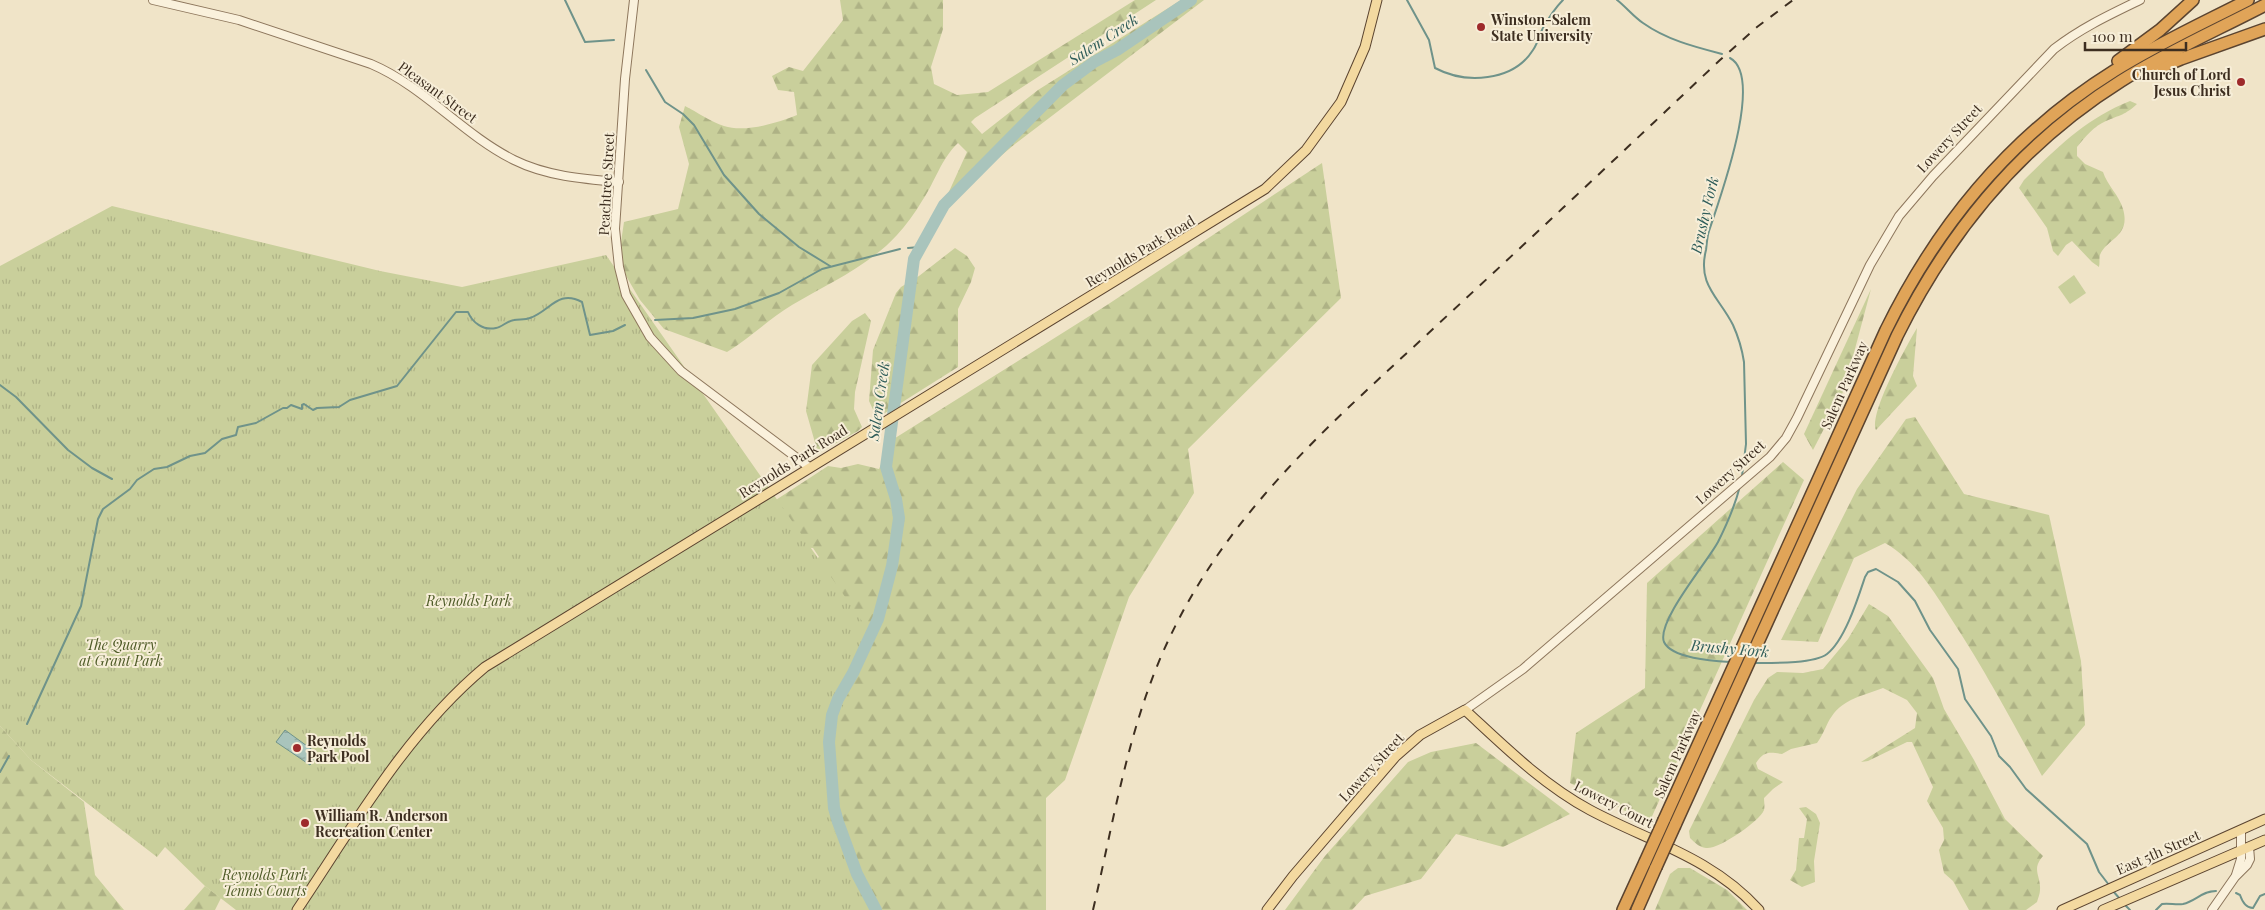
<svg xmlns="http://www.w3.org/2000/svg" width="2265" height="910" font-family="'Playfair Display',serif">
<defs>
<pattern id="forest-firs" width="22" height="20" patternUnits="userSpaceOnUse" patternTransform="scale(1.25)"><rect width="22" height="20" fill="#c9cf9b"/><path d="M5 1l3.5 6h-7zM16 11l3.5 6h-7z" fill="#aeb285"/></pattern>
<pattern id="park-tufts" width="24" height="20" patternUnits="userSpaceOnUse" patternTransform="scale(1.25)"><rect width="24" height="20" fill="#c9cf9b"/><path d="M3 7l-1-3M5 7V3M7 7l1-3M15 17l-1-3M17 17v-4M19 17l1-3" fill="none" stroke="#aeb285"/></pattern>
<pattern id="water-ripples" width="26" height="14" patternUnits="userSpaceOnUse" patternTransform="scale(1.25)"><rect width="26" height="14" fill="#a9c4bc"/><path d="M2 4q2-2 4 0t4 0M15 11q2-2 4 0t4 0" fill="none" stroke="#8ba098"/></pattern>
</defs>
<rect width="100%" height="100%" fill="#f0e4c8"/>
<g fill="url(#forest-firs)">
<path d="M840,0H943V29L931,67L934,84L957,95L988,92L1135,0H1156L975,118L971,122L982,134L1038,90L1181,0H1204L1015,144L965,186L947,196L967,152L958,143C941,159 935,182 922,201C915,213 906,225 897,235C870,265 826,285 792,305C769,319 750,338 727,352L664,329L640,300L618,262L624,222L678,209L689,164L679,127L685,106C697,112 711,122 724,126C745,133 777,123 797,115L794,92L778,90L772,76L789,67L803,71L843,20Z"/>
<path d="M2130,101L2137,104C2125,115 2120,115 2106,121C2094,126 2085,137 2077,147V156L2085,164L2103,172C2107,185 2119,195 2123,209C2131,237 2107,238 2100,255C2099,258 2100,263 2099,267L2092,262L2072,241L2066,245L2058,256L2053,251L2047,228L2019,188L2024,180C2058,147 2085,119 2130,101Z"/>
<polygon points="1322,163 1341,298 1188,449 1194,493 1129,597 1065,780 1046,798 1046,910 799,910 807,566 819,557 813,548 782,546 756,513 828,466 841,468 858,464 879,469 892,440 1107,305"/>
<polygon points="955,248 967,256 975,268 971,282 958,309 958,367 877,418 869,401 873,350 896,293 901,287 919,276"/>
<polygon points="1871,289 1844,390 1813,450 1804,434"/>
<polygon points="865,313 871,321 855,392 854,409 862,427 858,431 818,453 806,411 812,365 852,321"/>
<path d="M1917,328L1913,376L1917,386L1876,430C1869,413 1907,345 1917,328Z"/>
<path d="M1915,417L1964,494L2049,515L2081,661L2085,725L2042,776C2013,723 1985,670 1952,620C1934,591 1915,560 1885,543L1854,558L1818,642L1781,640L1857,489L1906,419Z"/>
<polygon points="1783,462 1804,480 1649,823 1570,783 1576,733 1645,688 1647,583"/>
<path d="M1869,604L1888,616L1933,678L1944,709L1974,760L2005,819L2043,856C2031,870 2041,875 2040,890C2040,894 2038,898 2037,902L2026,910H1969L1953,881L1944,873L1939,850L1944,840L1943,828L1927,801L1933,787L1912,742H1907L1868,761L1861,762L1915,728L1917,713L1907,700L1883,688C1865,695 1843,699 1832,716C1826,724 1824,734 1817,743L1791,749L1782,754C1769,752 1764,751 1756,763L1758,769L1783,782L1773,789L1764,798C1764,801 1765,807 1764,810C1760,821 1718,850 1706,848C1699,847 1695,843 1690,838L1689,831L1754,700L1768,678L1777,672L1803,673L1823,669L1848,639Z"/>
<polygon points="0,726 31,760 84,802 95,875 124,910 0,910"/>
<polygon points="1476,743 1570,814 1503,847 1456,834 1421,879 1365,896 1352,910 1285,910 1325,856 1408,762 1431,752"/>
<polygon points="1806,807 1816,814 1820,823 1814,861 1815,882 1802,887 1790,880 1796,870 1799,838 1804,838 1807,819 1799,808"/>
<polygon points="1678,868 1690,868 1727,890 1747,910 1655,910 1670,874"/>
<polygon points="205,886 221,898 215,910 184,910"/>
</g>
<polygon fill="url(#park-tufts)" points="112,206 380,271 462,287 606,255 871,634 834,729 826,777 833,828 869,910 236,910 205,886 165,847 157,857 31,760 0,726 0,266"/>
<g fill="#c9cf9b">
<polygon points="2074,275 2086,293 2070,304 2058,287"/>
<polygon points="260,864 262,866 264,865 283,880 282,882 284,884 280,889 277,887 276,889 257,873 258,871 256,869"/>
<polygon points="251,876 253,878 255,876 274,891 272,893 275,896 271,901 268,898 267,900 248,885 249,883 246,881"/>
</g>
<polygon fill="url(#water-ripples)" stroke="#6f938a" points="285,730 318,754 310,765 276,742"/>
<g fill="none" stroke-linecap="round" stroke-linejoin="round">
<g stroke="#6f938a" stroke-width="2">
<polyline points="565,0 585,42 614,40"/>
<path d="M1407,0L1429,40L1435,68C1465,84 1513,82 1533,50C1538,43 1539,35 1543,28C1548,19 1555,8 1563,0"/>
<path d="M1617,0C1626,7 1634,17 1643,23C1667,40 1695,47 1722,54"/>
<path d="M1730,58C1765,77 1719,200 1709,231C1707,237 1707,243 1706,250C1697,285 1719,297 1733,325C1738,336 1742,349 1744,362L1746,444L1742,476"/>
<polyline points="646,70 665,102 683,114 694,125 724,175 759,214 799,247 830,266"/>
<polyline points="908,248 920,247"/>
<polyline points="655,320 693,318 735,309 779,293 822,269 900,249"/>
<polyline points="0,385 16,397 68,450 92,468 112,479"/>
<path d="M1732,662C1716,661 1672,659 1664,642C1656,622 1708,561 1718,542C1727,524 1735,506 1740,486"/>
<path d="M1754,663C1771,663 1814,664 1827,654C1845,640 1858,598 1865,577L1868,572L1876,569L1898,582L1915,601L1930,630L1958,669L1965,699L1991,736L1999,756L2010,767L2026,789L2087,844L2099,872L2109,885"/>
<path d="M27,724L81,606L98,519L103,509L130,489L137,480L154,469L167,467L190,456L205,453L222,439L236,435L238,427L256,423L283,408H287L291,405L302,409V405L304,404L313,410L317,408L339,407L350,400L397,386L456,312H468C472,322 483,331 496,328C502,327 507,321 514,320C519,319 525,320 530,318C550,311 558,289 582,302L590,335L613,331L625,325"/>
<polyline points="0,772 9,756"/>
<polyline points="2113,891 2120,899"/>
<path d="M2236,893L2240,895C2242,901 2245,908 2253,908L2260,896L2265,894"/>
<polyline points="2124,904 2130,910"/>
<path d="M2156,910L2162,904C2169,903 2176,905 2183,904C2196,901 2202,891 2216,891"/>
</g>
<polyline stroke="#a9c4bc" stroke-width="12" points="876,910 857,874 838,822 834,808 829,742 832,715 838,699 853,673 878,619 892,566 899,518 896,499 886,467 914,259 944,205 1063,85 1094,62 1117,50 1191,0"/>
<g stroke="#8d765c" stroke-width="10">
<g id="minor">
<path d="M153,0L239,20L371,64C425,87 462,134 514,160C546,176 583,179 619,182"/>
<polyline points="634,0 625,79 615,229 619,267 626,295 650,337 681,371 809,467"/>
<path d="M1465,710L1523,669L1770,457L1786,438L1797,418L1870,265L1899,216L1933,176L2054,49C2081,28 2109,15 2140,0"/>
<polyline points="2236,875 2241,859 2241,830"/>
<polyline points="2212,910 2235,877 2247,865 2250,859 2249,847"/>
</g>
</g>
<g stroke="#5b4430" stroke-width="11">
<g id="major">
<path d="M297,910C354,825 406,733 485,667L1265,189L1306,150L1341,102L1365,47L1377,0"/>
<path d="M1267,910L1293,876L1396,756L1420,735L1465,710C1504,746 1542,784 1590,810C1650,842 1711,857 1759,910"/>
<polyline points="2062,910 2265,819"/>
<polyline points="2103,910 2265,840"/>
</g>
</g>
<g stroke="#5b4430" stroke-width="14">
<g id="highway">
<polyline points="2118,61 2160,30 2193,0"/>
<polyline points="2143,75 2181,59 2265,29"/>
<path d="M1664,820L1886,330C1938,224 2013,134 2114,71C2157,44 2203,23 2248,0"/>
<path d="M1675,825L1897,336C1949,231 2022,143 2121,81C2167,52 2217,30 2265,5"/>
<polyline points="1623,910 1645,862"/>
<polyline points="1637,910 1656,867"/>
</g>
</g>
<use href="#minor" stroke="#faf1dc" stroke-width="8"/>
<use href="#major" stroke="#f3d9a0" stroke-width="9"/>
<use href="#highway" stroke="#e0a458" stroke-width="11"/>
<path stroke="#3d2e20" stroke-width="2" stroke-dasharray="9 9" stroke-linecap="butt" d="M1093,910C1113,824 1127,734 1163,652C1226,509 1338,418 1449,314C1540,230 1630,145 1720,60L1757,27L1793,0"/>
<g stroke="#5b4430" stroke-width="14" stroke-linecap="butt">
<g id="highway-bridge">
<polyline points="1645,862 1664,820"/>
<polyline points="1656,867 1675,825"/>
</g>
</g>
<use href="#highway-bridge" stroke="#e0a458" stroke-width="11"/>
</g>
<g fill="#9e2a2b" stroke="#f7eed8" stroke-width="2">
<circle cx="1481" cy="27" r="5"/>
<circle cx="2241" cy="82" r="5"/>
<circle cx="297" cy="748" r="5"/>
<circle cx="305" cy="823" r="5"/>
</g>
<g text-anchor="middle" dominant-baseline="central" stroke-width="4" stroke-linejoin="round" paint-order="stroke">
<g font-size="14" font-weight="bold" fill="#3d2e20" stroke="#f7eed8" text-anchor="start">
<text x="1491" y="19">Winston-Salem<tspan x="1491" dy="16">State University</tspan></text>
<text x="2231" y="74" text-anchor="end">Church of Lord<tspan x="2231" dy="16">Jesus Christ</tspan></text>
<text x="307" y="740">Reynolds<tspan x="307" dy="16">Park Pool</tspan></text>
<text x="315" y="815">William R. Anderson<tspan x="315" dy="16">Recreation Center</tspan></text>
</g>
<g font-size="14" fill="#3d2e20" stroke="#f7eed8">
<text transform="translate(438 92) rotate(36)">Pleasant Street</text>
<text transform="translate(1949 138) rotate(-47)">Lowery Street</text>
<text transform="translate(606 184) rotate(-87)">Peachtree Street</text>
<text transform="translate(1140 251) rotate(-31)">Reynolds Park Road</text>
<text transform="translate(1844 385) rotate(-66)">Salem Parkway</text>
<text transform="translate(793 461) rotate(-32)">Reynolds Park Road</text>
<text transform="translate(1730 472) rotate(-42)">Lowery Street</text>
<text transform="translate(1677 754) rotate(-66)">Salem Parkway</text>
<text transform="translate(1371 767) rotate(-47)">Lowery Street</text>
<text transform="translate(1614 804) rotate(27)">Lowery Court</text>
<text transform="translate(2158 852) rotate(-24)">East 5th Street</text>
</g>
<g font-size="14" font-style="italic" fill="#4d5a26" stroke="#f7eed8">
<text x="469" y="600">Reynolds Park</text>
<text x="121" y="644">The Quarry<tspan x="121" dy="16">at Grant Park</tspan></text>
<text x="265" y="874">Reynolds Park<tspan x="265" dy="16">Tennis Courts</tspan></text>
</g>
<g font-size="15" font-style="italic" fill="#2f5d5a" stroke="#f7eed8">
<text transform="translate(1103 39) rotate(-33)">Salem Creek</text>
<text transform="translate(1704 215) rotate(-77)">Brushy Fork</text>
<text transform="translate(878 401) rotate(-82)">Salem Creek</text>
<text transform="translate(1730 648) rotate(5)">Brushy Fork</text>
</g>
</g>
<path d="M2085 42v8h101v-8" fill="none" stroke="#3d2e20" stroke-width="2.5"/>
<text x="2092" y="42" font-size="15" fill="#3d2e20" stroke="#f7eed8" stroke-width="4" paint-order="stroke">100 m</text>
</svg>
